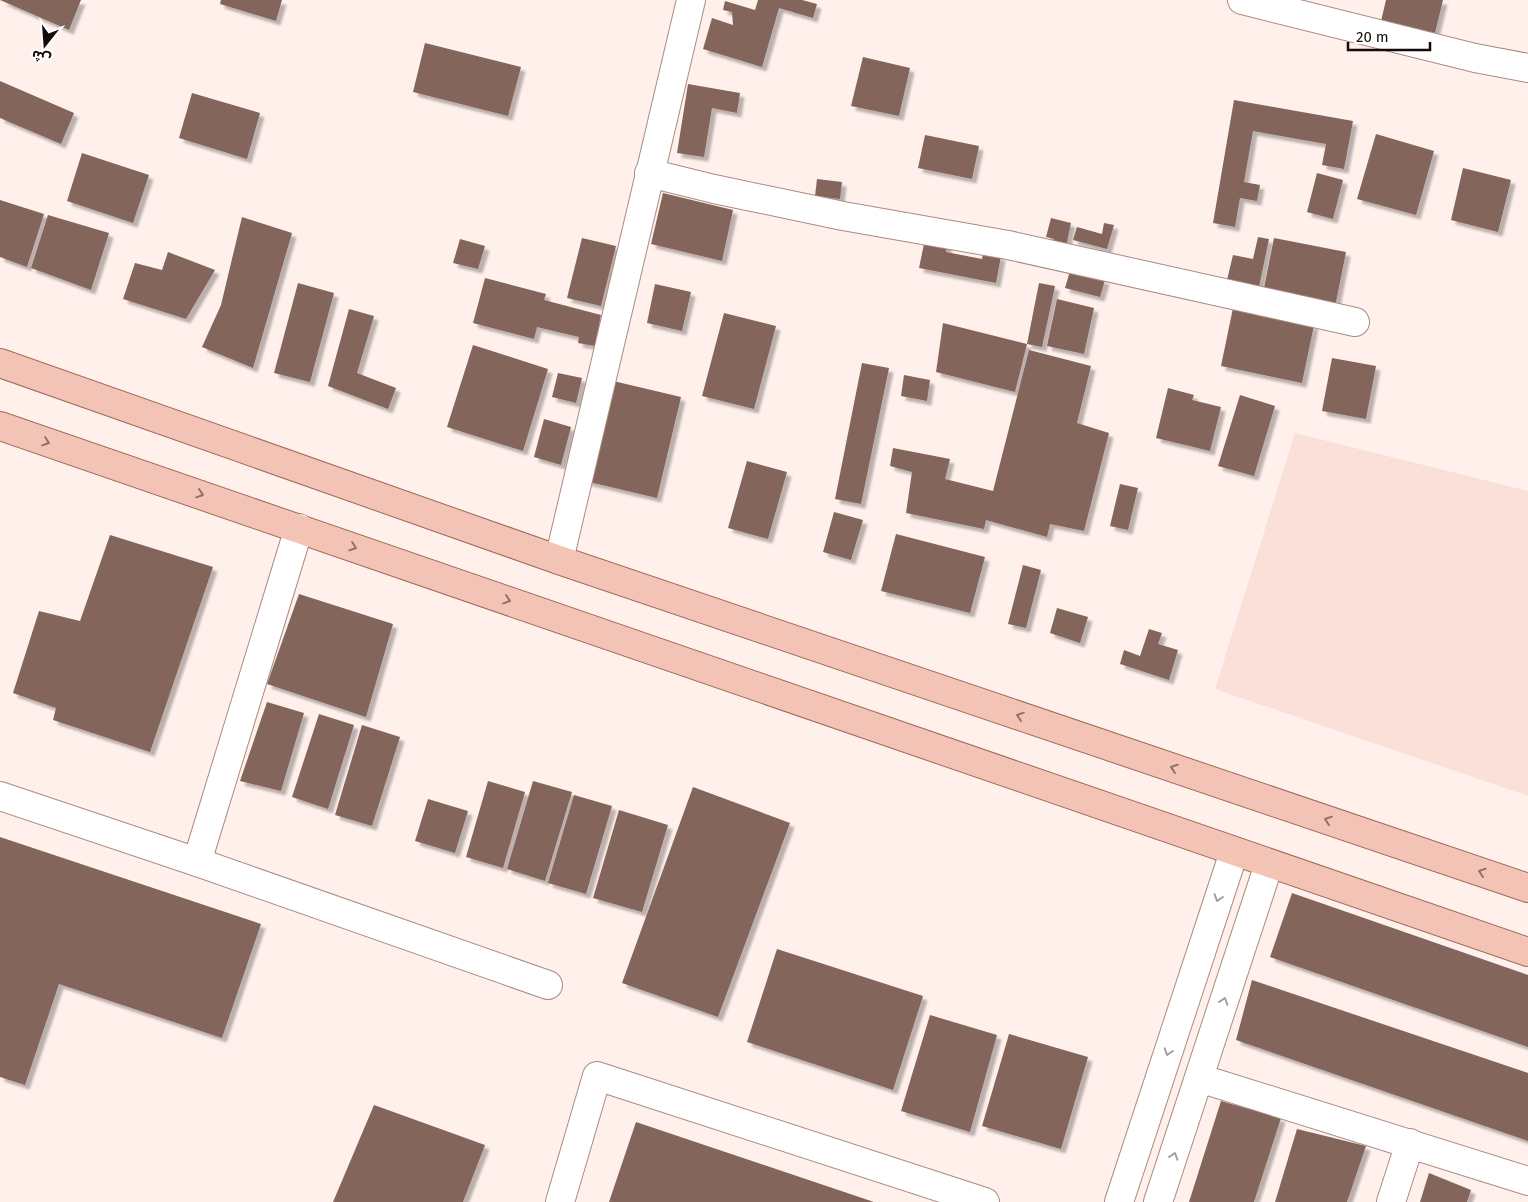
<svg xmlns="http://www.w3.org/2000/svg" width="1528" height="1202" font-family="'Fira Sans','Noto Sans Arabic',sans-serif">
<defs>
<filter id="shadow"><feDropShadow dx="4.5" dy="4.5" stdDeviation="1" flood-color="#0004"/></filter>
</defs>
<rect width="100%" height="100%" fill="#fff0ec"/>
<polygon fill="#fbe0d9" points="1295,433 1528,491 1528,796 1215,689"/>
<g fill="#83655c" filter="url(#shadow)">
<polygon points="0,0 81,0 69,30"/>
<polygon points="221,0 282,0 276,21 220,4"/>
<polygon points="758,0 802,0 817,4 813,18 779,8 762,67 703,49 712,18 733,25 732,12 723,10 725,1 755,10"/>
<polygon points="1386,0 1443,0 1435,33 1381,21"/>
<polygon points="425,43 521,67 508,116 413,92"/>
<polygon points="863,57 910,68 899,116 851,106"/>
<polygon points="0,81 74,113 61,144 0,118"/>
<polygon points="688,84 740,93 737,113 712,108 704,157 677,153"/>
<polygon points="192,93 260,113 247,159 179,138"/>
<polygon points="1234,100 1353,121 1344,169 1322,165 1326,144 1253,131 1244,182 1260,185 1257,201 1240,198 1235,227 1213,223"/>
<polygon points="1376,134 1434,151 1416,215 1357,199"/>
<polygon points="925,135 979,146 972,179 918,168"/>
<polygon points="82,153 149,175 133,223 67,201"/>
<polygon points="1463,168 1511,180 1498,232 1451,220"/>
<polygon points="1317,173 1343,180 1333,219 1307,212"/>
<polygon points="817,179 842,182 840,199 815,196"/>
<polygon points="663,193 733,210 722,261 651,244"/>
<polygon points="0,200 44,214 27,267 0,257"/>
<polygon points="48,215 109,233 91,290 31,268"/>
<polygon points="242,217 292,233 253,368 202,347 221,305"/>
<polygon points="1051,218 1071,223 1066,247 1053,244 1054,239 1046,237"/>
<polygon points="1104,223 1114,225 1107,249 1073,240 1077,227 1102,234"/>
<polygon points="1258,237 1269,239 1259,287 1227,280 1233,255 1253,259"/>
<polygon points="582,238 616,246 601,306 567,298"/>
<polygon points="1274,238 1346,252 1335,307 1263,293"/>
<polygon points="460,239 485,246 478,269 453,263"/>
<polygon points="925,239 948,243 946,252 982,259 983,253 1001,256 996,283 919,268"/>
<polygon points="168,252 215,270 186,319 123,299 135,263 162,270"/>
<polygon points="1070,271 1105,280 1100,297 1065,288"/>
<polygon points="485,278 546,294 544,300 601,315 595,346 578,343 579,337 537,327 534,339 473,323"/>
<polygon points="298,283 334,293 310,382 274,373"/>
<polygon points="1039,283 1055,286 1042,347 1027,344"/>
<polygon points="655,284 691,292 682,331 647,323"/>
<polygon points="1057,299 1094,308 1084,354 1047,346"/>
<polygon points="1233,308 1314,325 1302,383 1221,366"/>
<polygon points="349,309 374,316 357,373 396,388 388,409 328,386"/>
<polygon points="724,313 776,326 754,409 702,396"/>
<polygon points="943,323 1027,344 1015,392 936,372"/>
<polygon points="473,345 548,369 523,451 447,427"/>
<polygon points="1029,350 1091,366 1077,423 1109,433 1084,531 1050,524 1047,537 986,520 984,529 906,513 912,472 890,466 893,448 950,459 945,479 993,491"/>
<polygon points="1332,358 1376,366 1366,419 1322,411"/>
<polygon points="862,363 889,368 861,504 835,499"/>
<polygon points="558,373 582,378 576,403 552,397"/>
<polygon points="904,375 930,380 927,401 901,396"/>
<polygon points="609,380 681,397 657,498 585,481"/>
<polygon points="1168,388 1194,395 1192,400 1221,407 1210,451 1156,438"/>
<polygon points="1240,395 1275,406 1254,476 1218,466"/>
<polygon points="544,419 571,427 561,465 534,457"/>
<polygon points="747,461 787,472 768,539 728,528"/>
<polygon points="1120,484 1138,488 1128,530 1110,526"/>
<polygon points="834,512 863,520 851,560 823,552"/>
<polygon points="896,534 985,557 970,613 881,591"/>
<polygon points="110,535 213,567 150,752 53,720 56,708 13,693 39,611 80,621"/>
<polygon points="1023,565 1041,570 1026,628 1008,624"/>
<polygon points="299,594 393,624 366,717 267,684"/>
<polygon points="1057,608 1088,617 1080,643 1050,633"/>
<polygon points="1149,629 1162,633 1158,644 1178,650 1169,680 1120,664 1124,650 1140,656"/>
<polygon points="267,702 304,713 281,791 240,781"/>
<polygon points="319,714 354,725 328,809 292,797"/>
<polygon points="362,725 400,737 372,826 335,815"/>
<polygon points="488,781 525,792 503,868 466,857"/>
<polygon points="533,781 572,792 545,881 507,869"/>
<polygon points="693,787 790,823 718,1017 622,983"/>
<polygon points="574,795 612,806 586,894 548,883"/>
<polygon points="428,799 468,811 455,853 415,841"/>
<polygon points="619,810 668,825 642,912 593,898"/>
<polygon points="0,837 261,924 222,1038 59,984 25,1085 0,1077"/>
<polygon points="1292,893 1528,975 1528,1047 1270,957"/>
<polygon points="777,949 923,996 893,1090 747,1042"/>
<polygon points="1252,980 1528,1073 1528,1141 1236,1040"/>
<polygon points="930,1015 997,1035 970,1132 901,1111"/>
<polygon points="1009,1034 1088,1057 1061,1149 982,1126"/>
<polygon points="1221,1101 1281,1118 1254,1202 1189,1202"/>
<polygon points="374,1105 485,1145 463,1202 333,1202"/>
<polygon points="636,1122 874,1202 609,1202"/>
<polygon points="1297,1129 1366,1146 1347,1202 1275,1202"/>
<polygon points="1429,1173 1471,1190 1467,1202 1420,1202"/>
</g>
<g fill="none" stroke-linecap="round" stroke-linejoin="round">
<g stroke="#ab8b82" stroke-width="30">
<g id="street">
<polyline points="1242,0 1475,58 1528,68"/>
<polyline points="649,173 714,189 843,216 1008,245 1355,322"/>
<polyline points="559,560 691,0"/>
<polyline points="0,796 197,862 548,985"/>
<polyline points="197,862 299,528"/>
<polyline points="1199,1078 1528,1181"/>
<polyline points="560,1202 597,1076 985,1202"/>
<polyline points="1391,1202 1410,1143"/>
</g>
</g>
<g stroke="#ab8b82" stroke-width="30">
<g id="secondary">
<polyline points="1119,1202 1234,852"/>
<polyline points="1158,1202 1269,864"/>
</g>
</g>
<g stroke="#a06a59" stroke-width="30">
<g id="primary">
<polyline points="0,363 559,560 1528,888"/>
<polyline points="0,426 1528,952"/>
</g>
</g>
<use href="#street" stroke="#fff" stroke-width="28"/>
<use href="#secondary" stroke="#fff" stroke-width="28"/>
<use href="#primary" stroke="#f3c4b6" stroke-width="28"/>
</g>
<defs><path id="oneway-chevron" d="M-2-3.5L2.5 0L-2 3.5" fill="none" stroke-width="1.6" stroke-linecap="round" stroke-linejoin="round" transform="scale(1.25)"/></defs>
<g stroke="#8f7067">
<use href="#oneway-chevron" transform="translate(46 442) rotate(19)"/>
<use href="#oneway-chevron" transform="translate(200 494) rotate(19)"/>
<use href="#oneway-chevron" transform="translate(353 547) rotate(19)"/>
<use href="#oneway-chevron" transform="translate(507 600) rotate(19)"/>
<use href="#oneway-chevron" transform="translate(1020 716) rotate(-161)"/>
<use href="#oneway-chevron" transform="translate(1174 768) rotate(-161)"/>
<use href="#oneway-chevron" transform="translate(1328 820) rotate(-161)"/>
<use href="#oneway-chevron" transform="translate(1482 872) rotate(-161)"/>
</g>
<g stroke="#a19d9c">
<use href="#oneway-chevron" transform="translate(1218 898) rotate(108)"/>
<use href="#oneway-chevron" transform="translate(1224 1001) rotate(-72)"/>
<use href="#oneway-chevron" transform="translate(1168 1052) rotate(108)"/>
<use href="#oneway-chevron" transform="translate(1174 1156) rotate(-72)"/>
</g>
<g transform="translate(45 45) rotate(197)" stroke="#ffffff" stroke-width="4" paint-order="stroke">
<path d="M0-4L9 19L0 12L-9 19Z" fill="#150a07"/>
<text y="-8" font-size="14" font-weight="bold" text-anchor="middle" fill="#150a07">ش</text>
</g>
<path d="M1348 42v8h82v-8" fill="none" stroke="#150a07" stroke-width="2.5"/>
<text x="1356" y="42" font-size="15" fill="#150a07" stroke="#ffffff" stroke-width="4" paint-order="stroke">20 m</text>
</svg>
